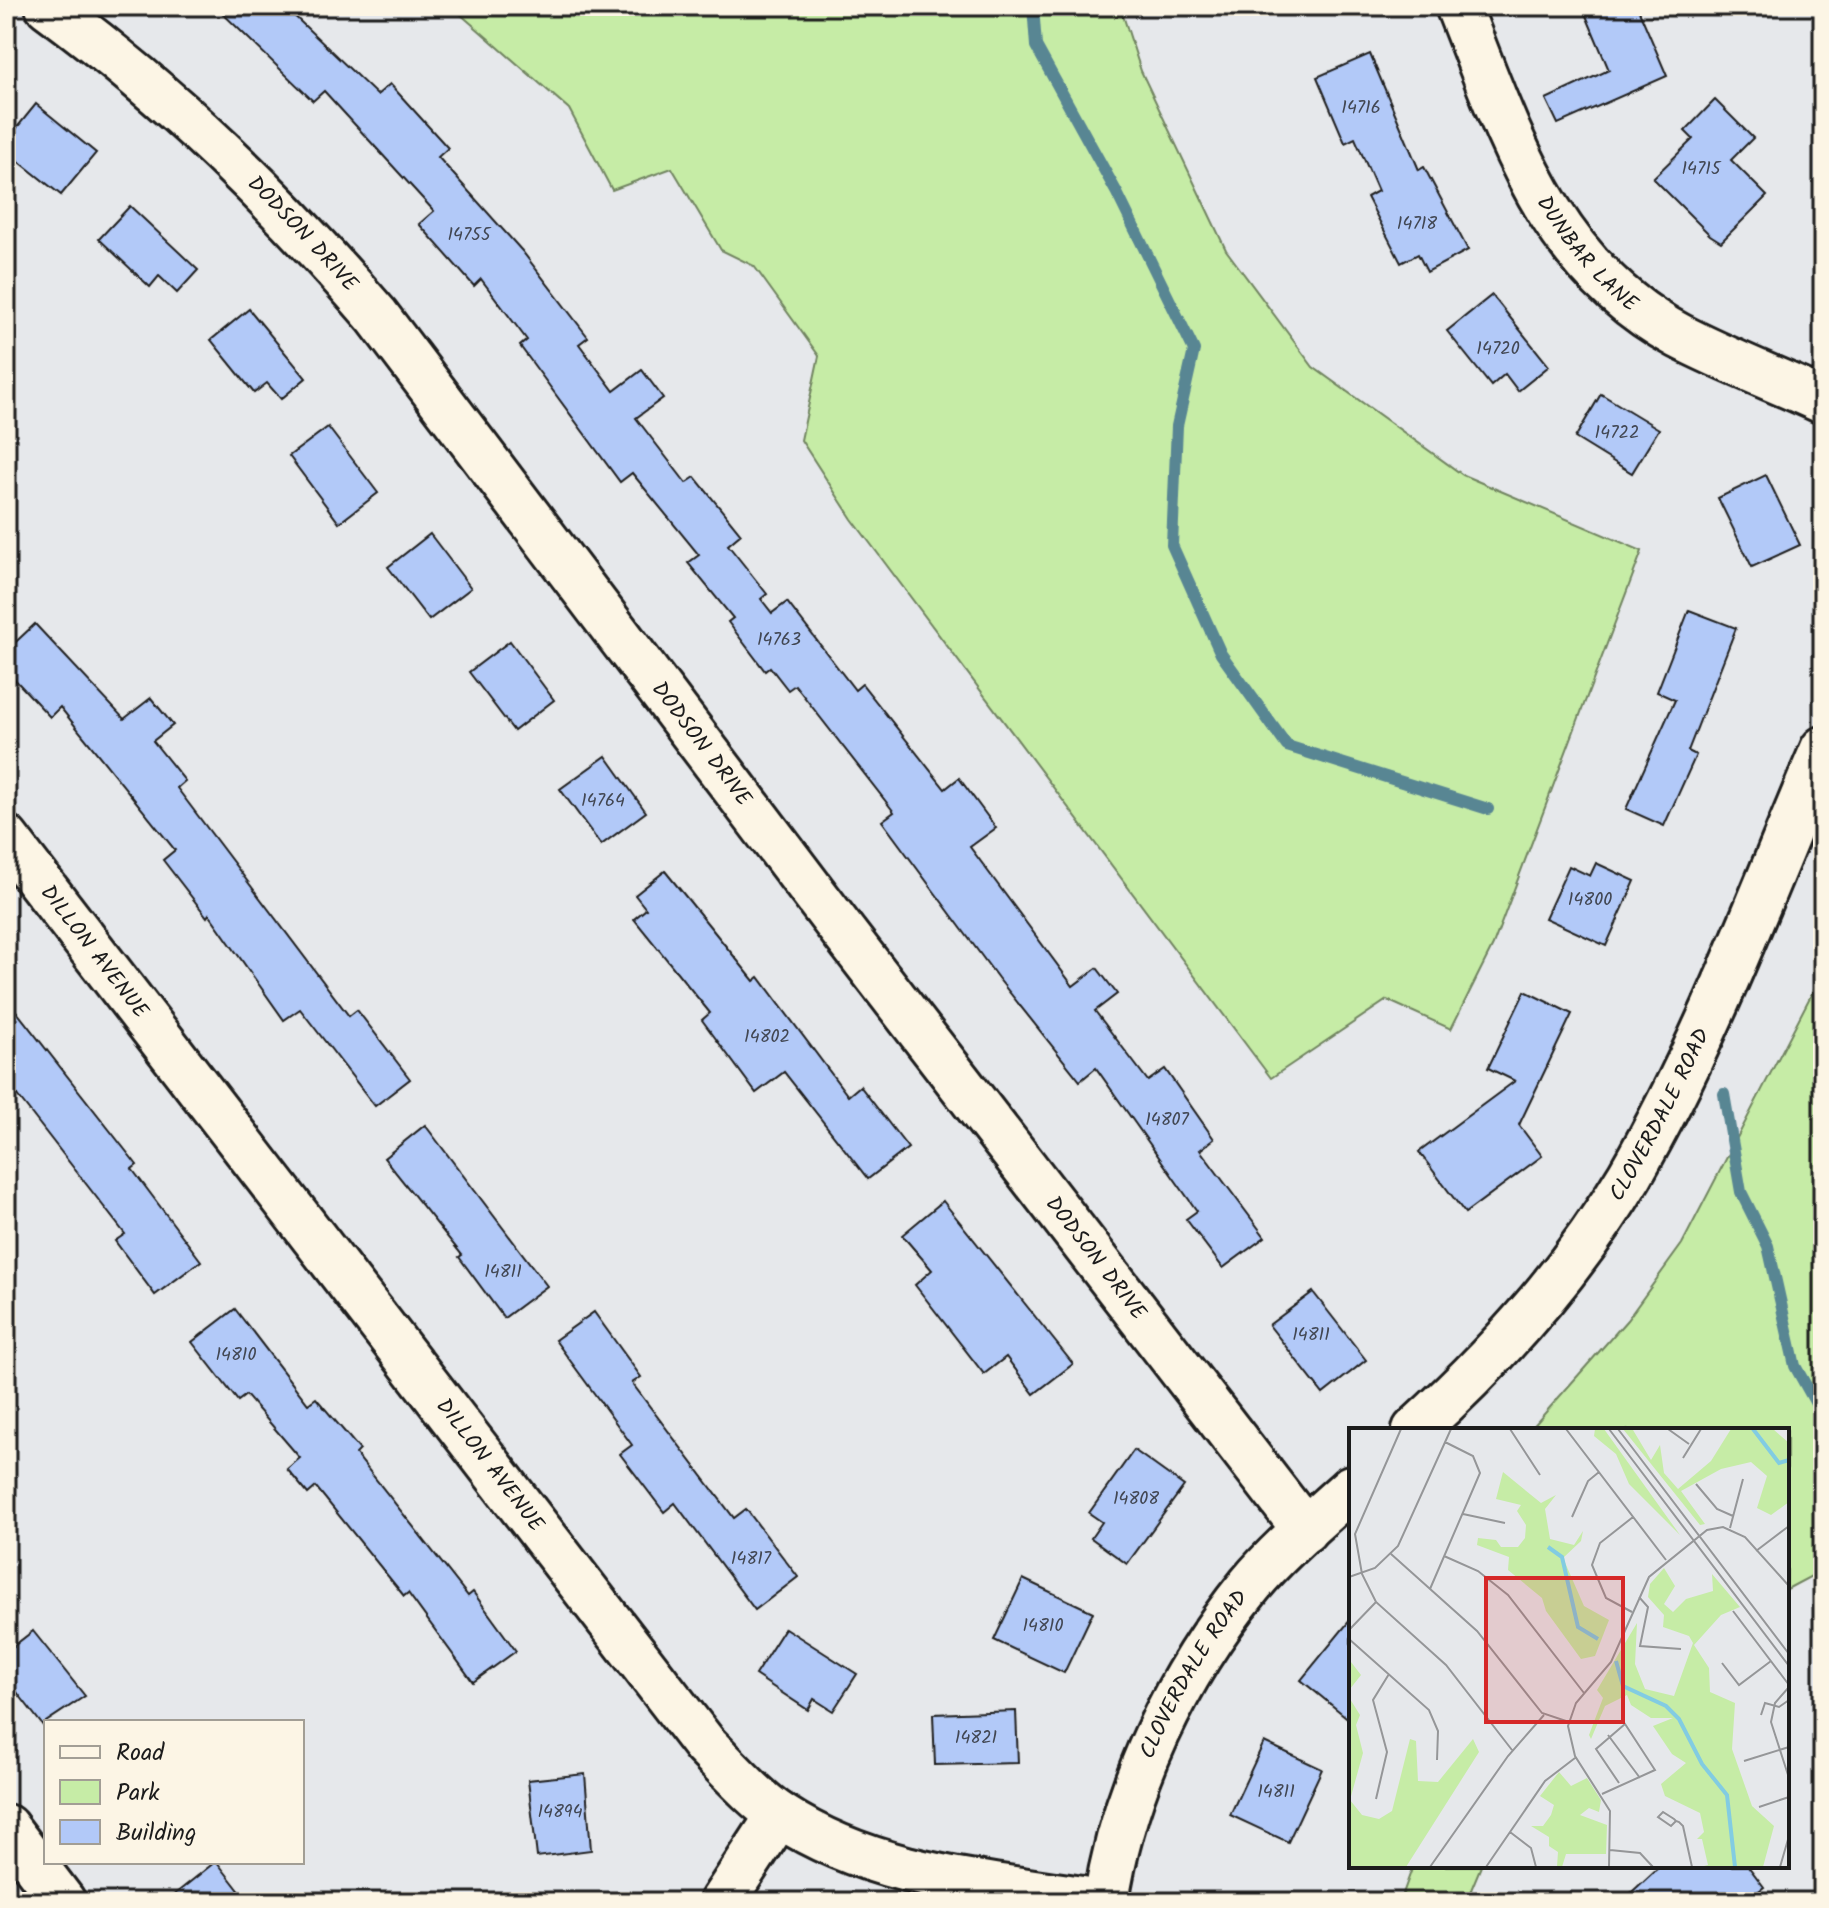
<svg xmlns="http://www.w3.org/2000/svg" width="1829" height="1908" font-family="Kalam,sans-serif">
<rect width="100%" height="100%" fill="#e6e8eb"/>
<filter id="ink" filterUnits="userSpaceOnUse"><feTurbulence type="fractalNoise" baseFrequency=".0125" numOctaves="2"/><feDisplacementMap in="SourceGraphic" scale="16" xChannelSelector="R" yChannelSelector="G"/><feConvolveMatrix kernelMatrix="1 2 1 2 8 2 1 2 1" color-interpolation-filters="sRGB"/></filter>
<g filter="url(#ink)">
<g fill="#c6eca6" stroke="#718461" stroke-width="2">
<polygon points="451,6 1120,6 1141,71 1226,250 1313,367 1463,475 1642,551 1493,945 1451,1029 1387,1000 1271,1078 852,519 801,440 819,356 754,266 721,250 672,168 612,190 569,109"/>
<polygon points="1823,972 1823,1570 1787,1589 1787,1430 1530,1430 1627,1320 1682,1244"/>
<polygon points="1413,1866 1481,1866 1466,1902 1400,1902"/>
</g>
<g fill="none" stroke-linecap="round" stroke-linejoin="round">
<g stroke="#598693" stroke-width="12">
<polyline points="1033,6 1036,46 1117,193 1194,350 1177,426 1172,545 1221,654 1287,746 1488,809"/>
<polyline points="1724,1094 1741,1192 1768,1246 1795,1366 1823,1416"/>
</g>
</g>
<g fill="#b2c9f8" stroke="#1c1c1c" stroke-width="2">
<polygon points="215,6 284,6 377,95 390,84 448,148 438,157 522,251 588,337 579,344 614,391 642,370 663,398 636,418 686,483 695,477 741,534 728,545 767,594 761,599 772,613 787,602 855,690 862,684 945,789 959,778 996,828 970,847 1073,986 1097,968 1117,994 1095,1011 1148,1081 1165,1069 1214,1139 1200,1150 1265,1237 1223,1268 1186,1219 1197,1211 1096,1068 1080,1081 998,978 882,821 894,812 795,685 788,690 770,667 765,671 728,622 733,618 688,563 699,555 632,473 620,482 520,346 527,340 481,279 474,286 419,224 434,211 324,91 313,101"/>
<polygon points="1582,6 1637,6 1667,76 1558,124 1546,99 1609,70"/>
<polygon points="1370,54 1419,170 1424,167 1468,250 1427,272 1418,254 1401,263 1367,197 1378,191 1355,138 1345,143 1317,77"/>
<polygon points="1715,100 1753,138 1731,160 1767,196 1721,242 1710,235 1653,178 1693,139 1685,131"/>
<polygon points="36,104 96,153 61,195 6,151 6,141"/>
<polygon points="130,206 198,270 177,293 159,276 150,287 99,239"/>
<polygon points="1492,295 1549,366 1518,391 1505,374 1491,386 1447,331"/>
<polygon points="249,309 306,378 281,399 267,383 254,393 211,340"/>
<polygon points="1601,394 1659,429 1632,473 1575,438"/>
<polygon points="328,427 378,493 339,523 289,456"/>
<polygon points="1766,475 1800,545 1752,567 1718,498"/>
<polygon points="430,534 471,588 429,620 388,567"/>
<polygon points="1689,610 1736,628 1688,751 1696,755 1664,826 1626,809 1675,700 1657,692"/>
<polygon points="35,624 124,719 151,698 173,725 153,741 185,781 177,788 349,1016 357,1010 410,1079 375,1106 300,1009 284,1020 209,914 207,917 163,860 175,850 60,707 50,717 6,670 6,651"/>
<polygon points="510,641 554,700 514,731 469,672"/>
<polygon points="606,756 646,812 601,845 560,789"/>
<polygon points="1596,863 1635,881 1606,946 1545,918 1569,866 1590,876"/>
<polygon points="665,871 754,981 759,977 848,1096 860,1086 908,1148 868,1179 784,1072 756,1093 702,1020 710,1013 634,919 646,909 635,895"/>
<polygon points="1525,991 1572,1014 1519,1125 1542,1156 1465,1213 1419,1152 1515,1081 1488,1068"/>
<polygon points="6,998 137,1165 132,1169 201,1261 155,1295 115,1241 125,1234 6,1081"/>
<polygon points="425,1125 547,1286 504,1318 459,1257 462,1255 384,1158"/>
<polygon points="943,1201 1073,1364 1034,1394 1006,1357 984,1374 915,1285 932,1270 902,1235"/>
<polygon points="1313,1292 1366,1360 1323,1394 1269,1325"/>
<polygon points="235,1309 308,1404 316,1398 360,1450 356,1454 468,1596 473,1592 516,1651 473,1682 408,1593 404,1596 316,1487 308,1494 287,1469 300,1458 246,1395 238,1401 192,1342"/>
<polygon points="594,1312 641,1377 632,1383 734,1518 746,1509 798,1577 755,1610 675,1503 664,1512 620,1454 632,1445 555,1340"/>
<polygon points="1134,1450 1184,1486 1127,1564 1091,1538 1102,1522 1089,1513"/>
<polygon points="1023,1579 1093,1612 1064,1673 994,1640"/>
<polygon points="1351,1619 1351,1721 1301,1680"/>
<polygon points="785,1628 857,1674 833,1711 814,1699 808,1710 755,1675"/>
<polygon points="33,1631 85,1696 46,1722 44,1727 6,1678 6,1652"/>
<polygon points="1016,1711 1018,1763 935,1765 933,1714"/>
<polygon points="1264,1742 1322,1769 1288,1842 1230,1815"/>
<polygon points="585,1774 591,1850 537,1857 528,1780"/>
<polygon points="217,1862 248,1902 165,1902 215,1862"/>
<polygon points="1660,1866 1748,1866 1764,1887 1744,1902 1621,1902"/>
</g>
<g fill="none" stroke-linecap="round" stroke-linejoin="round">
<g stroke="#1c1c1c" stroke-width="50">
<g id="minor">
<path id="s1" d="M48,6C173,98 276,199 377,316L844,933L1305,1530"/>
<path id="s2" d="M1458,6C1509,134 1548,266 1679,336C1725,360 1775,379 1823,401"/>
<path id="s3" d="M6,838L705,1745C729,1769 753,1797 781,1816C877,1879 992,1884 1102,1902"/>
<polyline points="6,1827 63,1902"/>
<polyline points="722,1902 779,1815"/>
</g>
</g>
<g stroke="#1c1c1c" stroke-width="50">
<g id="tertiary">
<path id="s4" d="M1415,1430C1497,1356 1573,1271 1630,1175C1708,1040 1762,892 1823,749"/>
<path id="s5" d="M1106,1902C1123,1787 1177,1675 1250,1585C1280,1549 1317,1519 1351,1488"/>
</g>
</g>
<use href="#minor" stroke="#fcf5e5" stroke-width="44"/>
<use href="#tertiary" stroke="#fcf5e5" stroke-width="44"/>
</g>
</g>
<g text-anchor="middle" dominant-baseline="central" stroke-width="8" stroke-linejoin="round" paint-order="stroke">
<g font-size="18" fill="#424753">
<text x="1361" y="108">14716</text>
<text x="1701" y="169">14715</text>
<text x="1417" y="224">14718</text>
<text x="469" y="235">14755</text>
<text x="1498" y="349">14720</text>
<text x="1617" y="433">14722</text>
<text x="779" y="640">14763</text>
<text x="603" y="801">14764</text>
<text x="1590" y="900">14800</text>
<text x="767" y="1037">14802</text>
<text x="1167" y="1120">14807</text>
<text x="503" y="1272">14811</text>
<text x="1311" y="1335">14811</text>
<text x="236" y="1355">14810</text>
<text x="1136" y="1499">14808</text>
<text x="751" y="1559">14817</text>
<text x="1043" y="1626">14810</text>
<text x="976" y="1738">14821</text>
<text x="1276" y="1792">14811</text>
<text x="560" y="1812">14894</text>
</g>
<g font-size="22" fill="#1c1c1c" stroke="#fcf5e5">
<text stroke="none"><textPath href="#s1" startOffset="342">DODSON DRIVE</textPath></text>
<text stroke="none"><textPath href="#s2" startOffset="282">DUNBAR LANE</textPath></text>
<text stroke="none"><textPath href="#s1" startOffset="990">DODSON DRIVE</textPath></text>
<text stroke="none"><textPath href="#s3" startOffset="144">DILLON AVENUE</textPath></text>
<text stroke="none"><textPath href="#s4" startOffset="402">CLOVERDALE ROAD</textPath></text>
<text stroke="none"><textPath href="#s1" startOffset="1638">DODSON DRIVE</textPath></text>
<text stroke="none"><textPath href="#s3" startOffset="792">DILLON AVENUE</textPath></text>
<text stroke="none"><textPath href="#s5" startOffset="246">CLOVERDALE ROAD</textPath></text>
</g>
</g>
<g transform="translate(1349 1428)">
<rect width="440" height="440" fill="#e6e8eb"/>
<path d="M246,1H255L331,107L280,56L267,26L245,8ZM274,1L284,2L302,32L311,17L315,45L329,61L362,33L382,1H424L440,15V74L422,87L408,80L418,48L402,34L372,41L332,63L356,96L351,97ZM154,44L192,75L207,67L196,81L201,111L225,117L234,103L232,113L214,130L235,178L260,192L246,228L232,231L197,183L193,170L159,142L160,129L128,117L129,110L147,112L152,119H169L176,110L177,97L168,83L172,77L147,71ZM315,140L326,158L315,176L324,184L337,171L364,163L363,146L391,179L372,187L345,217L360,240L361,264L386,275L383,321L403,378L425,398L414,439H351L359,437L353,411H348L355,404L351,385L316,368L312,356L337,335L323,326L304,298L324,290H302L282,277L278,267L256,278L242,311L240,307L254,270L248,262L288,195L286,236L296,261L325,268L344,215L340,208L314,199L315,187L299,169L301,156ZM2,234L12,247L1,261V271L11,287L7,297L14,325L1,372L13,387L30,391L43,383L61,311L67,313L69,353L89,354L124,311L130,324L57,439H0V240ZM210,344L222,358L238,350L252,372L250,384L240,380L231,387L258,397L257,426H217L213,439H208L209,424L200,418V409L182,398H194L202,387L205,377L191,368Z" fill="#c6eca6"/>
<path fill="none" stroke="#82cce2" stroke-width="4" d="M404,1L430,35L440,32M199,119L213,129L229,199L249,211M267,233L274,258L317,278L330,291L353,336L378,367L386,439"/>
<path fill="none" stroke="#959698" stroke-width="2" d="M52,1L6,106L13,146L27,174L97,237L163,322M161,1L191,47M217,1L317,132M260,1L440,238M269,1L440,226M319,1L340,16M334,30L352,1M347,56L368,81L384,88M114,86L156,95M223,89L239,53L250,44M381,100L394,51M407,123L440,98M42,126L128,203L193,285L220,294M95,128L129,143L159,167L235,265M0,149L26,140L49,118L102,1M81,161L131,45L124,28L96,14M290,169L299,179L291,218L332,221M384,183L440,257M283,184L257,170L243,137L251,115L284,89M0,202L27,174M0,211L80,282L89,303L88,332M373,235L390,257L422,233M440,259L426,275L422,294L440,350M412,287L416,275L430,279L440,272M259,307L291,350M395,333L440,319M253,366L306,342L276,296L247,321L270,355M27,371L38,324L24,272L40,246M410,379L440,369M327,393L322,398L309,389L314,384L325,391L327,393L330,394L334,398L343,439M161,404L182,420L187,439M261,422L291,425L304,439M81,439L159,328L195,287M137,439L196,353L226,330M260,439L261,383L226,328L219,298L227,275L262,234L300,149L358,102L374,99L396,109L440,158M431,439L440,408"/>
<path fill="#d62828" fill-opacity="0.15" stroke="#d62828" stroke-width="4" d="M137,150H274V294H137Z"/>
<rect width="440" height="440" fill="none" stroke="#1c1c1c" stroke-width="4"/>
</g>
<rect width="1829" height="1908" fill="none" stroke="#fcf5e5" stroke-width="32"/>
<rect x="16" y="16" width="1797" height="1876" fill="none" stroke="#1c1c1c" stroke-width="3" filter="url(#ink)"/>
<rect x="44" y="1720" width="260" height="144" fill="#fcf5e5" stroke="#a29e95" stroke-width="2"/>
<rect x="60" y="1746" width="40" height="12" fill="#fcf5e5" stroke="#a29e95" stroke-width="2"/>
<text x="116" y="1760" font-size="24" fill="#1c1c1c">Road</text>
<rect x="60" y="1780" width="40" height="24" fill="#c6eca6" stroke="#a29e95" stroke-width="2"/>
<text x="116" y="1800" font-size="24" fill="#1c1c1c">Park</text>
<rect x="60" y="1820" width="40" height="24" fill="#b2c9f8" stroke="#a29e95" stroke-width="2"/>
<text x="116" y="1840" font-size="24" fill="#1c1c1c">Building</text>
</svg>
